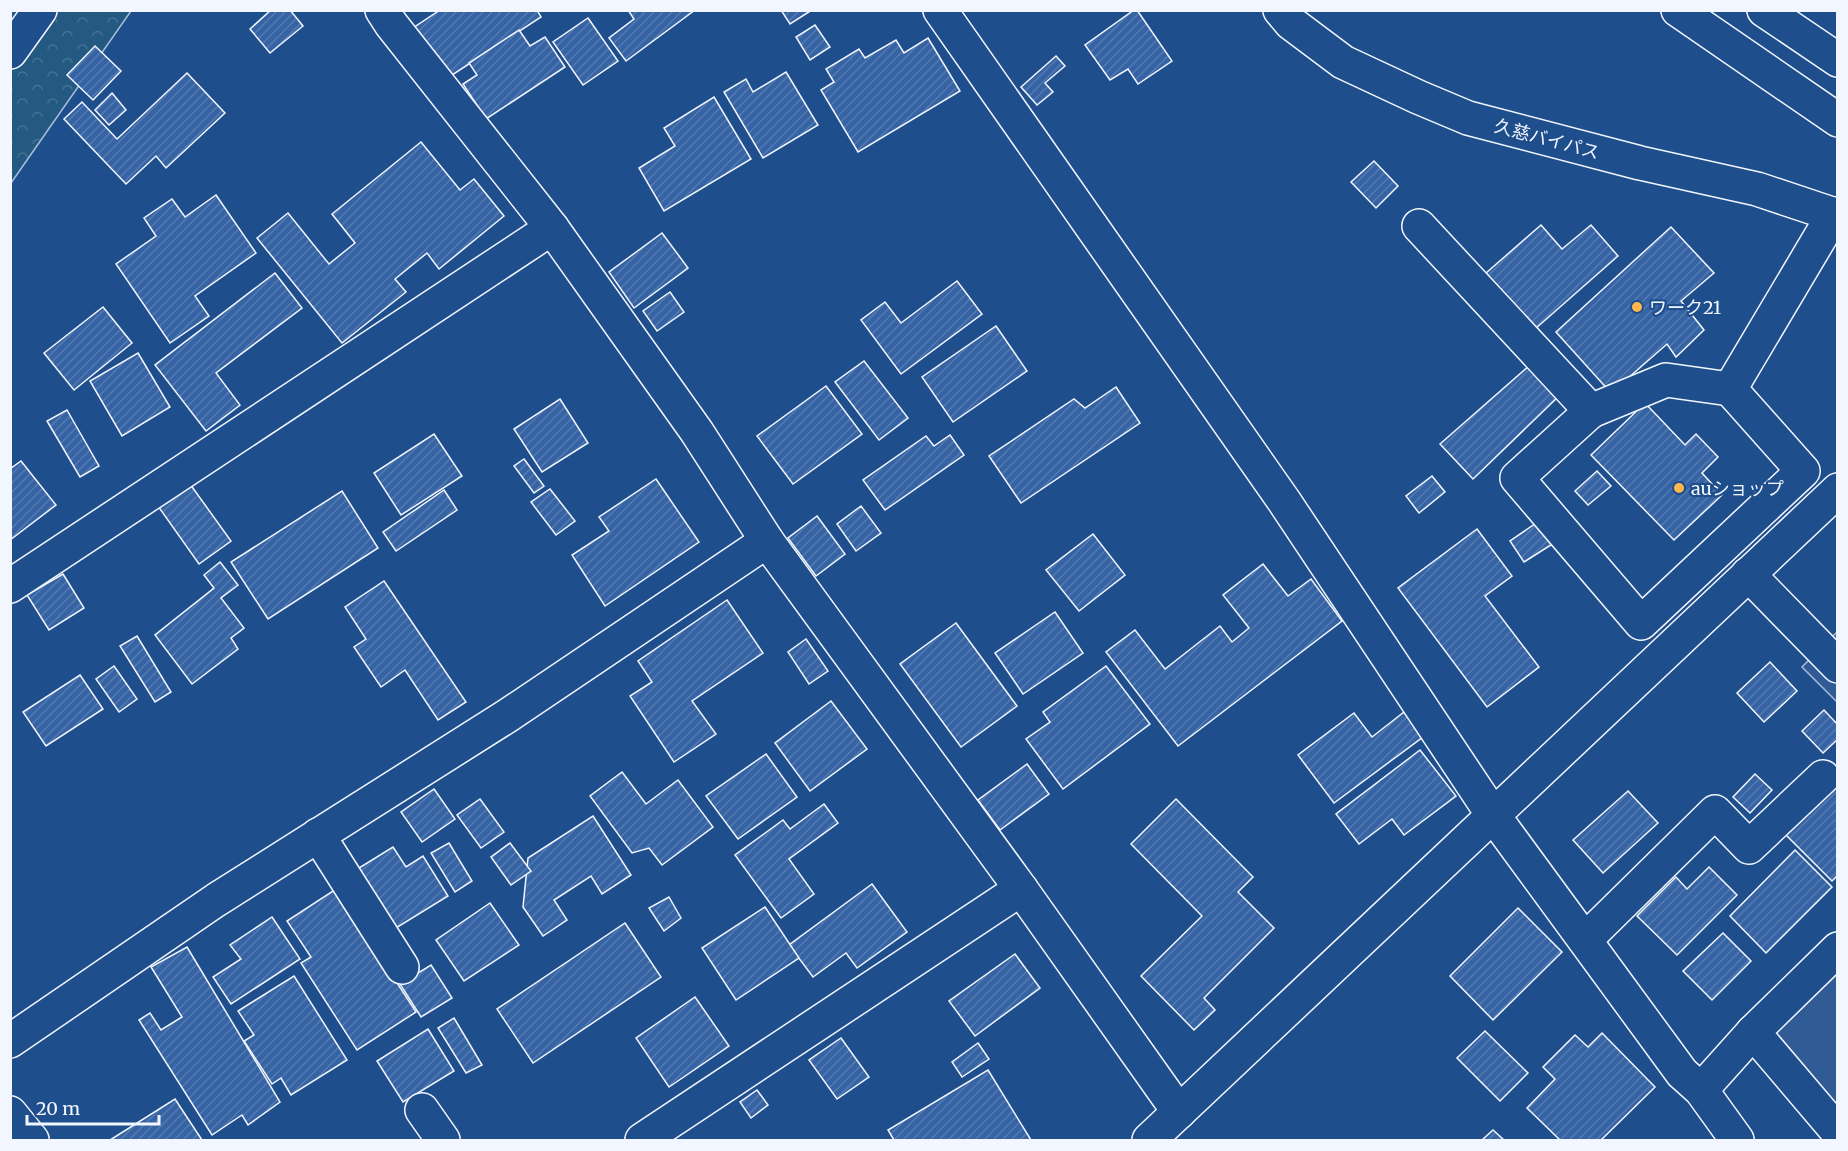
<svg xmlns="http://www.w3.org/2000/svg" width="1848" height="1151" font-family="Merriweather,'Noto Sans JP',serif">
<defs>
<pattern id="forest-crowns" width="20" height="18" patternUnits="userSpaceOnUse" patternTransform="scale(1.5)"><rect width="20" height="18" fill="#245a82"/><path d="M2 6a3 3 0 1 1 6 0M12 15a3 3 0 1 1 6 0" fill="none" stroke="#447295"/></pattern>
<pattern id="building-hatch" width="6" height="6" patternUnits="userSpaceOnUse" patternTransform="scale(1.5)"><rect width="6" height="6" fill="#3563a3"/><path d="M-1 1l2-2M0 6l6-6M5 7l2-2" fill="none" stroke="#537ab1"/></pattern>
</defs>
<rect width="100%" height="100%" fill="#1f4e8c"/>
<polygon fill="url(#forest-crowns)" stroke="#a8bbd7" stroke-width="1.5" points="11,11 131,11 11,183"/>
<g fill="#305b95" stroke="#a8bbd7" stroke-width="1.5">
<polygon points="1837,632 1837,702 1802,667"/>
<polygon points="1837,969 1837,1115 1768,1038"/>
</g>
<g fill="url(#building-hatch)" stroke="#f2f6ff" stroke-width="1.5">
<polygon points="271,10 290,10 303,26 270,53 250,29"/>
<polygon points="440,10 537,10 541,17 446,79 413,28"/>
<polygon points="628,10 695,10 626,61 609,38 634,19"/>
<polygon points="781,10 812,10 790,24"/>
<polygon points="1134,10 1137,10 1172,61 1138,84 1128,69 1110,80 1085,45"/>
<polygon points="588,18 618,61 583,85 553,42"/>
<polygon points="815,25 830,47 810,60 796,37"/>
<polygon points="519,30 530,46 545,37 565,67 486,119 463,84 477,75 469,63"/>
<polygon points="928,38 960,91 858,152 821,90 834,82 826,69 859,49 865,58 896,40 904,53"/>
<polygon points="95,46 121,71 93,100 67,75"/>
<polygon points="1056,56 1065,66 1045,83 1053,92 1037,105 1021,87"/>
<polygon points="786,72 818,125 763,158 724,92 746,79 753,92"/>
<polygon points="187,73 225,113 166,168 156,156 126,184 64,119 82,102 117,139"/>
<polygon points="112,93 126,110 109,125 95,110"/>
<polygon points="714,97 751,159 664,211 639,168 675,146 664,128"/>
<polygon points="421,142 460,190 474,179 504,216 439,269 427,253 395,279 406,292 342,343 257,238 288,213 329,264 355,243 332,214"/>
<polygon points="1374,161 1398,186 1376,208 1351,182"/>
<polygon points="216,195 256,253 195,296 209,316 170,343 116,264 156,236 144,218 172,199 185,217"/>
<polygon points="1541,225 1562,249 1591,225 1618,256 1535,329 1486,273"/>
<polygon points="1671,227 1714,273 1681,301 1704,330 1676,357 1667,344 1611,393 1556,332"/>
<polygon points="662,233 688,268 634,308 609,272"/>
<polygon points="275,273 302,308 216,373 240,405 206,431 155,365"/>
<polygon points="957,281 982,314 901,374 861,320 885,302 901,323"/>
<polygon points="670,292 684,312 657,331 643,311"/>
<polygon points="103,307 132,343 74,390 44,353"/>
<polygon points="996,326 1027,371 953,422 922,377"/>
<polygon points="138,353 170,407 122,436 90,381"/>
<polygon points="864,361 908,418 879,440 835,382"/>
<polygon points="1530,365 1558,397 1473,479 1440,444"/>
<polygon points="826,386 862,434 793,484 757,436"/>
<polygon points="1116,387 1140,423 1021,503 989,456 1074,399 1085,408"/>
<polygon points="560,399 588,443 542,472 514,429"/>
<polygon points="1645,403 1685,445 1696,434 1718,457 1702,473 1722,495 1674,540 1591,455"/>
<polygon points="67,410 99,466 80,477 47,421"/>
<polygon points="434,434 462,476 401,515 374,473"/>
<polygon points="950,435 964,455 885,510 863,480 926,436 934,446"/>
<polygon points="524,459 544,486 534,493 514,466"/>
<polygon points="21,461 56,505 10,540 10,469"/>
<polygon points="1597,471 1611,486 1588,505 1575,491"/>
<polygon points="1432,476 1445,492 1419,513 1406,496"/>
<polygon points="656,479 699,542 605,606 572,555 609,531 599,517"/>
<polygon points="190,484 231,541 199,564 158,506"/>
<polygon points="550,489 575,521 556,535 531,502"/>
<polygon points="444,490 457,510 396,551 383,532"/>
<polygon points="342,491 378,548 268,619 231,562"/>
<polygon points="861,506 881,533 856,551 837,524"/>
<polygon points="817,516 845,554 816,576 788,538"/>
<polygon points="1539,521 1554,543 1524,562 1510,541"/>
<polygon points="1477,529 1512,576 1485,596 1539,667 1487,707 1398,588"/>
<polygon points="1093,534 1125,575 1079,611 1046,570"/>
<polygon points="220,562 238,585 221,598 244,628 231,638 238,649 192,684 155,635 214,588 204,575"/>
<polygon points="1263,564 1288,596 1311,579 1342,621 1178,746 1106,652 1135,630 1165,669 1220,626 1232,642 1249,628 1223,595"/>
<polygon points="63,574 84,608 49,630 27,595"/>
<polygon points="384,581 466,702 438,720 405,670 381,687 354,647 366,639 345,607"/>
<polygon points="727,600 763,653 692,701 716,734 674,762 630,696 652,682 638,661"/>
<polygon points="1055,612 1083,653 1023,694 995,653"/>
<polygon points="956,623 1017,706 961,747 900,664"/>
<polygon points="137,636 171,692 155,702 120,646"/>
<polygon points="806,639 828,671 809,684 788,652"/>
<polygon points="1770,662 1797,691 1764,722 1737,693"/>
<polygon points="114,666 137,699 119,712 96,679"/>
<polygon points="1106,666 1150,724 1063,789 1026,739 1050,722 1043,712"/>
<polygon points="80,675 103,709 46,746 23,712"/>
<polygon points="831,701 867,749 810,791 775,743"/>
<polygon points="1824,710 1838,725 1838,739 1823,753 1802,731"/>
<polygon points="1404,712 1423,737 1334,803 1298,755 1354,713 1372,737"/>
<polygon points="1420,750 1456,796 1404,835 1392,819 1359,844 1336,814"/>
<polygon points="766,754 797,797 738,839 706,796"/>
<polygon points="1027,764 1049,794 1000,830 978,800"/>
<polygon points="622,772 646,804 678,780 713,827 662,865 649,848 632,853 590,796"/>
<polygon points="1755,774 1772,790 1750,813 1733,797"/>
<polygon points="1838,785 1838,875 1832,881 1785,834"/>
<polygon points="434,789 455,819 422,842 401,812"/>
<polygon points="1628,791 1658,823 1603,873 1573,840"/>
<polygon points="480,799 504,832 481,848 457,815"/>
<polygon points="1176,799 1253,877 1238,892 1274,928 1204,998 1215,1010 1194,1030 1141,976 1202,916 1131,844"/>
<polygon points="824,804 838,823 789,859 814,894 781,918 735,855 783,820 790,829"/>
<polygon points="593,816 631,875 602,894 591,876 554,900 567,920 543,936 523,907 528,858"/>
<polygon points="449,843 472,881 455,892 431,853"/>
<polygon points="510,843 531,871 511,885 491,857"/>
<polygon points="393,847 406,867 423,856 448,896 383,936 346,876"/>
<polygon points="1795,850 1832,887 1766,953 1730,916"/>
<polygon points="1709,867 1737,895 1677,955 1637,916 1676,877 1687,889"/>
<polygon points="872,884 907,932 857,968 846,953 813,977 789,945"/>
<polygon points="336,889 416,1012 357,1050 301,963 311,957 287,921"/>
<polygon points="669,897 681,918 664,931 649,908"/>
<polygon points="490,903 519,945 464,981 436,940"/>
<polygon points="765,907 799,958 736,1000 702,948"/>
<polygon points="1518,908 1562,952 1493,1020 1450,976"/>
<polygon points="272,917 300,959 231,1004 213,977 241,959 230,945"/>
<polygon points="625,923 661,977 533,1063 497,1009"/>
<polygon points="1723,933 1751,961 1712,1000 1683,971"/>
<polygon points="187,947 280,1102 248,1125 242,1115 212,1135 139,1020 150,1013 161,1030 182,1017 151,967"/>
<polygon points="1015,954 1040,988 975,1036 949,1001"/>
<polygon points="431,965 452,998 421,1017 400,984"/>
<polygon points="294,976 347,1060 291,1095 281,1078 272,1084 244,1041 254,1035 238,1011"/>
<polygon points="695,997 729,1046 669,1087 636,1038"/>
<polygon points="454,1018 482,1065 466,1073 438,1028"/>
<polygon points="428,1029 454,1071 403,1102 377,1061"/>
<polygon points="1485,1031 1528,1073 1500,1101 1457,1058"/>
<polygon points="1602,1033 1655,1087 1601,1140 1560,1140 1527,1108 1555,1079 1543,1067 1575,1035 1588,1047"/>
<polygon points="841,1038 869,1077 837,1099 809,1060"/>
<polygon points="978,1043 989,1059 962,1077 952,1062"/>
<polygon points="988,1070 1031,1140 894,1140 888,1130"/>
<polygon points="757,1090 768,1105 751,1118 740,1102"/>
<polygon points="175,1099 202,1140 110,1140"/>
<polygon points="1493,1130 1504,1140 1482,1140"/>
</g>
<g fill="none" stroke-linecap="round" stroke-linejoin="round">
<g stroke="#f2f6ff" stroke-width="36">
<g id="minor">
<polyline points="382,10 391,24 552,228 697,432 767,541 1021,889 1179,1112"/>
<polyline points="940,10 1284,501 1493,815 1682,1073 1701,1090 1737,1140"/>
<polyline points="1419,226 1591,411 1517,478 1641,623 1803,471 1730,389 1834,214"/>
<polyline points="1591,411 1666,380 1730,389"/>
<polyline points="1748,574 1838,666"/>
<polyline points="10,586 552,228"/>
<polyline points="318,835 402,967"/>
<polyline points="1585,940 1715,812 1749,847 1823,777"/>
<polyline points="1838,949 1753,1032 1838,1132"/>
<polyline points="10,1041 216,900 507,716 767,541"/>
<polyline points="1701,1090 1753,1032"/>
<polyline points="422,1110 443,1140"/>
<polyline points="10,1113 32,1140"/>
<polyline points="642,1140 1021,889"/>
<polyline points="1149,1140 1838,490"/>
</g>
</g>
<g stroke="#f2f6ff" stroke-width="36">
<polyline id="major" points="10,52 40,10"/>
</g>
<g stroke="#f2f6ff" stroke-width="36">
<g id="highway">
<polyline points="1280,10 1291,23 1343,62 1418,97 1468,118 1640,163 1757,189 1838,216"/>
<polyline points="1678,10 1838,120"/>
<polyline points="1764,10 1838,60"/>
</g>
</g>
<use href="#minor" stroke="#1f4e8c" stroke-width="33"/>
<use href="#major" stroke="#1f4e8c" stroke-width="33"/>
<use href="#highway" stroke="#1f4e8c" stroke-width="33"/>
</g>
<g fill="#ffb74d" stroke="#1f4e8c" stroke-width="2">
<circle cx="1637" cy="307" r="6"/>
<circle cx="1679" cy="488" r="6"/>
</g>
<g text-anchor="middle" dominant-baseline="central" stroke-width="4.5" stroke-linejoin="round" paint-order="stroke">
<g font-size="18" fill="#f2f6ff" stroke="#1f4e8c">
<text transform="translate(1547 139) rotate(15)">久慈バイパス</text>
</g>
<g font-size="18" fill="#f2f6ff" stroke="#1f4e8c" text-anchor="start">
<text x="1649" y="307">ワーク21</text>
<text x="1691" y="488">auショップ</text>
</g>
</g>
<rect width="1848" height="1151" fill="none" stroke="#f2f6ff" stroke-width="24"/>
<path d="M27 1115v9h132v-9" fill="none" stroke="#f2f6ff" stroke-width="3"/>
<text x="36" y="1115" font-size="18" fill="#f2f6ff" stroke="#1f4e8c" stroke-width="4.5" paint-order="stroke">20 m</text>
</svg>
